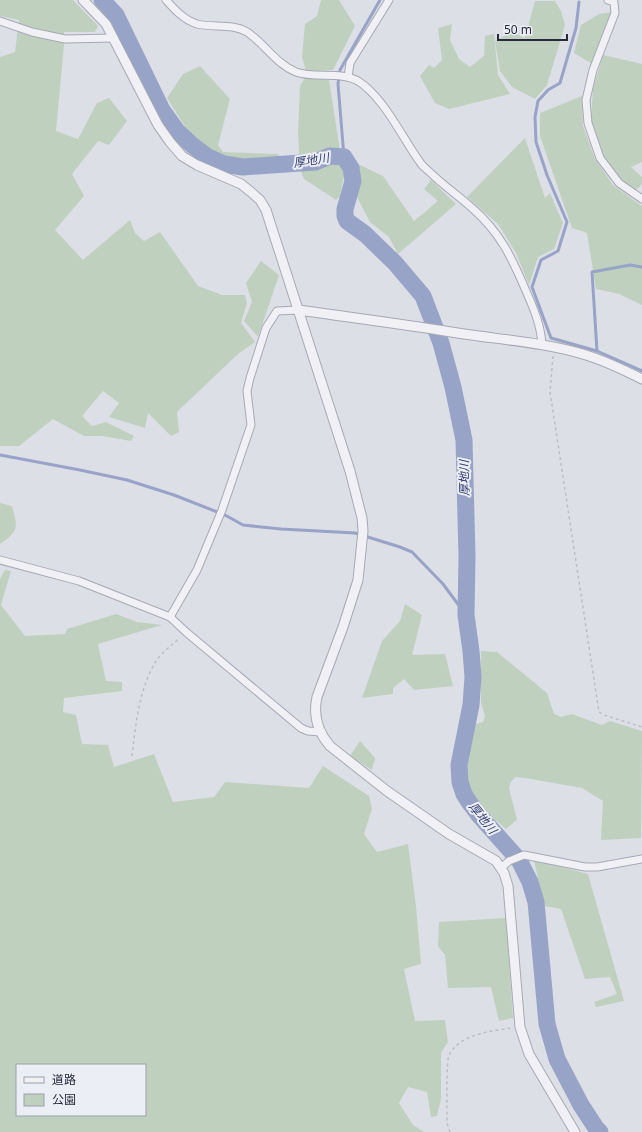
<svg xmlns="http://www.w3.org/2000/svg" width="642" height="1132" font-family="'Noto Sans','Noto Sans JP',sans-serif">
<rect width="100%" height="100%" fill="#dddfe7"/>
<g fill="#bfd1be" fill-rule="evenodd">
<polygon points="0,0 73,0 98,26 95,32 64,32 64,45 56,131 78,139 97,103 109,98 127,121 109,145 98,141 72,174 84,196 55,230 83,260 130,220 135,233 144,241 160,232 198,286 222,295 245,295 247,303 241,323 255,342 238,354 177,412 179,432 171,436 148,413 145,428 109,417 119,403 103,391 82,416 92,426 106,422 134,436 131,441 102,436 84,436 53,419 19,446 0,446 0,57 15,52 19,20 0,16"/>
<polygon points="321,0 339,0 355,26 333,70 306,71 302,57 305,24 317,16"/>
<polygon points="535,1 555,1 561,11 565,25 547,85 535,99 512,87 500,71 495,41 512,32 525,38"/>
<polygon points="612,12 592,64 574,53 581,25 599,14"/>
<polygon points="452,24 450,40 459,59 470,67 484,56 485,36 494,34 498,75 510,94 449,109 435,103 420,76 429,65 434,68 442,60 438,28"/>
<polygon points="603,55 642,64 642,162 631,167 642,177 642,184 636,190 619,179 602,156 591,122 593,89"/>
<polygon points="200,66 230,99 218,145 223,152 278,154 281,158 273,162 235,163 215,157 194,141 167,98 183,74"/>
<polygon points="305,78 329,80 344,176 340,196 336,200 304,179 300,169 298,133 300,86"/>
<polygon points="582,96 583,126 595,159 613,185 642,206 642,305 619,294 596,289 587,233 572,228 540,136 540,113"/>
<polygon points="525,138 545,198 550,193 563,223 554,249 538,257 529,285 516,253 498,224 467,197"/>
<polygon points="358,164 383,176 414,221 438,201 424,189 431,180 456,204 398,254 389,237 370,222 357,197"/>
<polygon points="261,261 279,275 258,337 244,321 252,302 246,283"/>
<path d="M0,503L12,506C18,529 19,530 0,544Z"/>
<path d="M5,570L11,571L1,605L25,636L65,634L67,629L116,614L137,622L162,625L98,644L106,681L122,682V691L64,698L63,712L76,715L82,744L108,745L114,767L154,754L173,802L214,797L225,782L309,788L323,766L369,796L372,809L364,834L377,852L408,844L416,906L421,964L404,969L415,1021L445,1020L448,1042L441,1053V1099L437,1116L431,1117L427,1092L408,1087L399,1103L413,1125L424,1132H0V579ZM17,1065H145V1115H17Z"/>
<polygon points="405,604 422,615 412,655 445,654 453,686 414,690 404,679 393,688 393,694 362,698 382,641 400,621"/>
<path d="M481,651L497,652L547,693L554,714L561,717L572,714L602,725L610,721L642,731L641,838L601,840L603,801L582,788L525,778L515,777L511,782L509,788L517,820L506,829C486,811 460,795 463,764C464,752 470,737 473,725L483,722L485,716L481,703Z"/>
<polygon points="360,741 375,758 372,770 350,756"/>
<polygon points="534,860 588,874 624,1001 596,1007 594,1002 617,994 610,977 585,979 561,909 544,906"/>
<polygon points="506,918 513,1018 499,1021 491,987 448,988 445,955 438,946 439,922"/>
</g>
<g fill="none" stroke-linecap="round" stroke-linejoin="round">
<g stroke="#98a4c7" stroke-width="3">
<polyline points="579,2 576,28 560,83 548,90 538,101 535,117 536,142 547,175 567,222 558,251 541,260 532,287 551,338 597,351"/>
<polyline points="344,157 338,84 340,70 380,0"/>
<polyline points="642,267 630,265 592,272 597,351 642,371"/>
<polyline points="0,455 80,470 127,480 174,495 225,515 243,525 281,529 355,533 400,547 412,552 443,584 466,615"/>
</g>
<polyline stroke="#98a4c7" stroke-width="17" points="102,0 116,15 162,110 177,131 192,145 208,157 224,164 243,167 315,162 330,156 344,157 351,168 353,181 345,209 345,216 347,221 365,234 395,263 423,296 441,343 453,387 464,440 467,556 466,615 471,651 473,677 471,705 459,765 460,782 464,794 469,802 478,814 519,860 530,882 536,902 547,1024 557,1059 581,1105 596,1128 600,1132"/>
<g stroke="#a6a9b4" stroke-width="9">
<g id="minor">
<path d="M166,0C174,9 184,20 197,24C213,28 232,23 247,32C264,43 276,64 296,72C315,79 341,71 358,81C385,98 403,140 422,165C426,169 431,173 435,177C447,188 460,197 472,208C500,232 512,258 526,291C534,309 541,326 542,345"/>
<polyline points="608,0 614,2 615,13 593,70 586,100 588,123 600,158 619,183 642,199"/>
<polyline points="0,21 32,32 65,39 114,38"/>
<polyline points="348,77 350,63 389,0"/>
<polyline points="0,560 79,581 170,617 186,632 301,728 308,731 320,732"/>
<polyline points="170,617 197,570 222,510 251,425 247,391 250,378 266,328 277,311 299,310"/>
<polyline points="501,868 509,861 524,855 585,867 597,867 642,859"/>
</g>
</g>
<g stroke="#a6a9b4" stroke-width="11">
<g id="tertiary">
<path d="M83,0L106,24L158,125L170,142L182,156L197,165L241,184L251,192L260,200L266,210L350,471L362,518L363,531L358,580L343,627L317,697C313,715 318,732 330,746L387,791L449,834L496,861L504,873L508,886L520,1027L529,1054L575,1132"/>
<path d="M299,310C354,318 409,325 464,334C505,340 547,343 586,355C606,361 624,370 642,379"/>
</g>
</g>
<g stroke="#bcbdc5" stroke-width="1.5" stroke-dasharray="3 3" stroke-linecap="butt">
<polyline points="553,356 550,392 599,712 604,715 642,727"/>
<path d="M132,756C136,723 139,685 159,657C165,650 173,644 180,638"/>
<path d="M450,1132L447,1123C447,1112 446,1060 449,1055C460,1034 491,1031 512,1028"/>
</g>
<use href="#minor" stroke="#f0f0f5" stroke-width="7"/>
<use href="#tertiary" stroke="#f0f0f5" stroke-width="9"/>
</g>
<g text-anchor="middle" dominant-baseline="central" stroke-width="4" stroke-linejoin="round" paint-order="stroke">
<g font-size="12" font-style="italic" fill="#313e71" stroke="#eceef5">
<text transform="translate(311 160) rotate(-9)">厚地川</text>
<text transform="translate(464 478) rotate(-91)">厚地川</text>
<text transform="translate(483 818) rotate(51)">厚地川</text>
</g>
</g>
<rect x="16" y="1064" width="130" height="52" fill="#eceef5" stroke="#9da0ab"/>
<rect x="24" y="1077" width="20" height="6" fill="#f0f0f5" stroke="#9da0ab"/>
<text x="52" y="1084" font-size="12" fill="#272a3d">道路</text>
<rect x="24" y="1094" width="20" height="12" fill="#bfd1be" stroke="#9da0ab"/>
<text x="52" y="1104" font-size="12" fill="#272a3d">公園</text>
<path d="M498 34v6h69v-6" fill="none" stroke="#272a3d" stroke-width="2"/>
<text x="504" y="34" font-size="12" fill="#272a3d" stroke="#eceef5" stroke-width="3" paint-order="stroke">50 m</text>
</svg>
